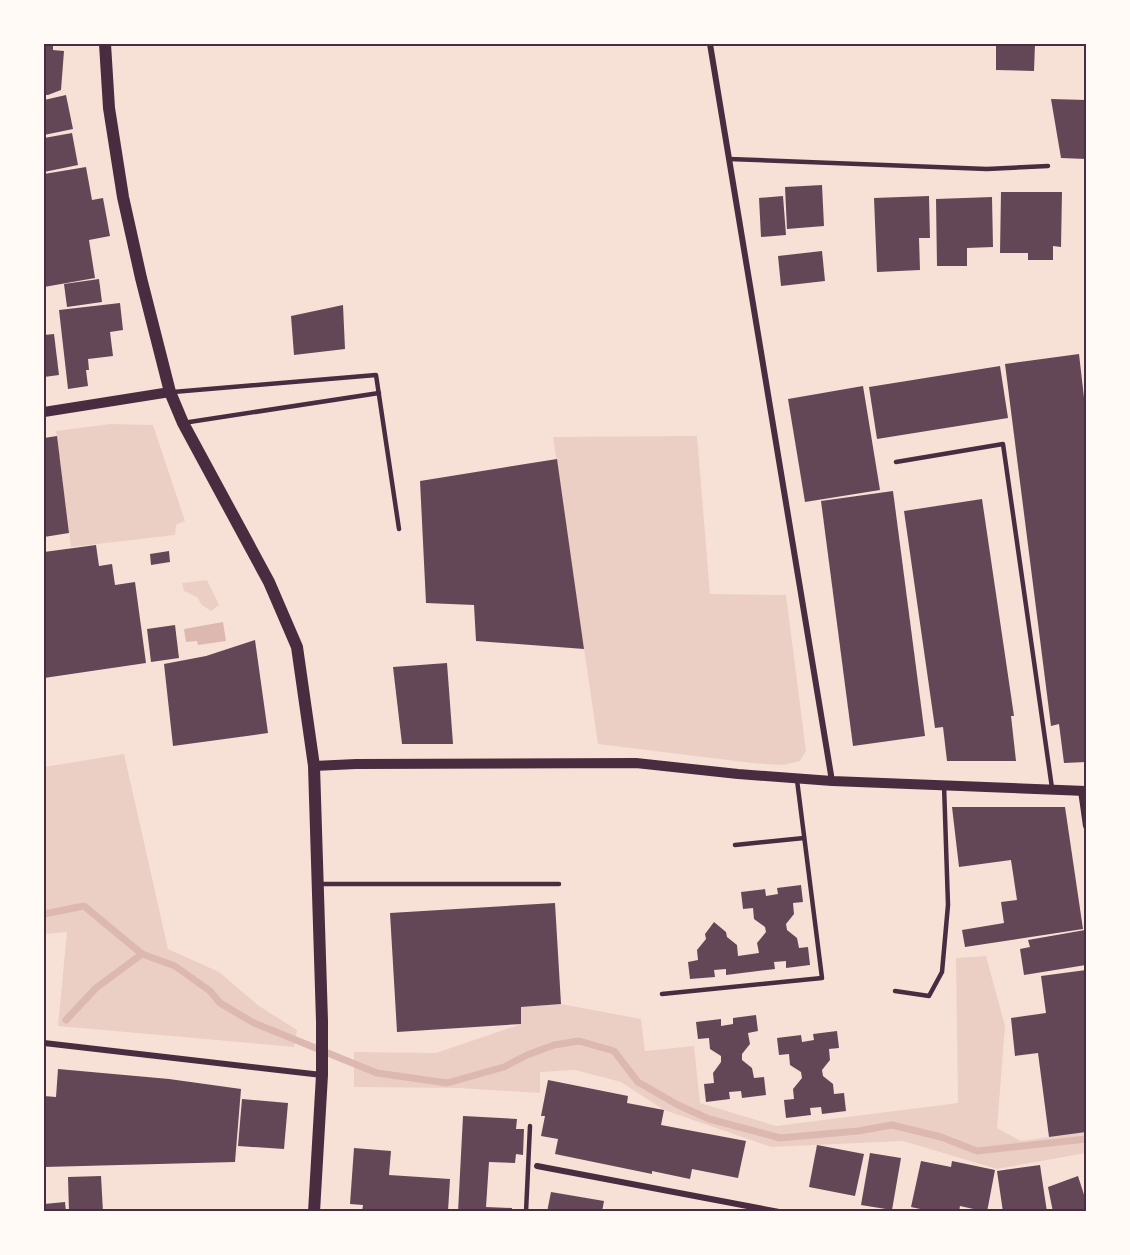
<svg xmlns="http://www.w3.org/2000/svg" width="1130" height="1255" font-family="'Zilla Slab',serif">
<rect width="100%" height="100%" fill="#f7e1d7"/>
<g fill="#ebcfc5">
<polygon points="110,424 153,425 185,521 176,525 175,535 71,547 56,431"/>
<polygon points="697,436 710,594 786,595 806,751 800,761 783,765 752,763 598,744 553,437"/>
<polygon points="207,580 219,605 211,611 202,605 197,597 184,591 182,583"/>
<polygon points="124,754 168,949 219,972 259,1006 297,1030 294,1047 58,1026 67,932 44,934 44,767"/>
<polygon points="986,956 1005,1026 997,1128 1021,1141 1086,1132 1086,1153 997,1169 903,1141 771,1147 664,1110 621,1082 575,1070 540,1072 540,1093 459,1088 354,1087 354,1052 436,1053 521,1024 521,1007 561,1004 641,1019 645,1051 694,1046 700,1103 776,1126 958,1103 956,958"/>
</g>
<polygon fill="#dcb8b0" points="223,622 226,641 198,645 197,641 186,642 184,629"/>
<g fill="none" stroke-linecap="round" stroke-linejoin="round">
<g stroke="#dcb8b0" stroke-width="7">
<polyline points="44,914 84,906 142,954 175,966 210,991 220,1003 254,1023 377,1073 447,1083 504,1067 527,1055 554,1045 579,1041 614,1051 638,1082 678,1105 709,1119 780,1138 858,1131 892,1125 941,1137 977,1151 1086,1139"/>
<polyline points="66,1020 96,988 142,954"/>
</g>
</g>
<g fill="#644757">
<polygon points="44,44 53,44 53,50 64,51 61,90 48,95 44,95"/>
<polygon points="996,44 1035,44 1034,71 996,70"/>
<polygon points="66,95 73,129 44,135 44,100"/>
<polygon points="1051,99 1086,100 1086,159 1061,158"/>
<polygon points="72,133 78,165 44,172 44,138"/>
<polygon points="86,167 92,200 103,198 110,236 89,240 95,278 44,287 44,174"/>
<polygon points="822,185 824,226 787,229 785,187"/>
<polygon points="1001,192 1062,192 1061,247 1053,246 1053,260 1028,260 1028,253 1000,253"/>
<polygon points="783,196 786,235 761,237 759,198"/>
<polygon points="929,196 930,238 919,238 920,270 877,272 874,198"/>
<polygon points="992,197 993,247 967,248 967,266 937,266 936,199"/>
<polygon points="822,251 825,281 781,286 778,256"/>
<polygon points="99,279 102,302 67,307 64,284"/>
<polygon points="120,303 123,330 110,332 113,356 88,359 89,370 86,370 88,386 68,389 59,310"/>
<polygon points="343,305 345,349 294,355 291,316"/>
<polygon points="54,334 59,375 44,377 44,335"/>
<polygon points="1079,354 1086,415 1086,762 1064,763 1059,724 1051,726 1005,364"/>
<polygon points="1000,366 1008,418 877,439 869,387"/>
<polygon points="863,386 880,490 805,502 788,399"/>
<polygon points="57,436 69,533 44,537 44,438"/>
<polygon points="557,459 584,649 476,641 474,605 426,603 420,481"/>
<polygon points="893,491 925,736 853,746 821,501"/>
<polygon points="982,499 1014,716 1011,716 1016,761 947,761 943,727 935,728 904,511"/>
<polygon points="96,545 99,566 112,564 115,585 135,582 146,663 44,678 44,552"/>
<polygon points="169,551 170,562 151,565 150,554"/>
<polygon points="175,625 179,658 151,662 147,629"/>
<polygon points="255,640 268,733 173,746 164,664 206,656"/>
<polygon points="447,663 453,744 402,744 393,667"/>
<polygon points="952,807 1065,807 1083,929 965,947 962,930 1004,923 1001,902 1017,900 1011,860 959,867"/>
<polygon points="801,885 803,902 793,903 794,914 786,924 787,930 797,938 799,948 808,947 810,965 786,968 786,961 774,962 775,969 726,975 726,969 714,970 715,977 690,979 688,962 698,960 697,950 706,939 705,934 714,922 726,932 727,937 737,945 738,956 759,953 757,943 766,932 765,927 754,919 753,908 743,909 741,892 765,889 766,896 778,894 777,888"/>
<polygon points="555,903 561,1004 521,1007 521,1024 397,1032 390,913"/>
<polygon points="1085,930 1086,965 1024,975 1020,949 1030,947 1028,940"/>
<polygon points="1086,970 1086,1132 1049,1137 1038,1053 1015,1056 1011,1018 1046,1013 1041,976"/>
<polygon points="756,1015 758,1031 748,1033 750,1044 742,1054 742,1060 752,1068 754,1078 764,1077 766,1095 742,1098 741,1091 729,1092 730,1099 706,1102 704,1084 714,1083 713,1073 721,1062 721,1056 710,1049 709,1038 698,1039 696,1022 721,1019 721,1026 733,1024 733,1018"/>
<polygon points="837,1031 839,1048 829,1049 830,1060 822,1070 823,1076 833,1084 834,1094 844,1093 846,1111 822,1114 821,1107 810,1108 811,1115 786,1118 784,1100 794,1099 793,1089 802,1078 801,1072 790,1065 789,1054 779,1055 777,1038 801,1035 802,1042 814,1040 813,1034"/>
<polygon points="58,1069 169,1079 241,1089 235,1162 44,1167 44,1096 56,1097"/>
<polygon points="548,1080 628,1096 627,1103 664,1110 661,1125 746,1141 738,1178 692,1169 690,1179 652,1171 652,1174 555,1154 558,1139 541,1136 545,1116 541,1116"/>
<polygon points="242,1099 288,1103 284,1149 238,1146"/>
<polygon points="463,1116 517,1119 516,1129 524,1129 523,1155 516,1154 515,1163 489,1162 486,1207 512,1208 512,1212 458,1212"/>
<polygon points="817,1145 864,1154 855,1196 809,1187"/>
<polygon points="354,1148 391,1151 389,1175 450,1179 448,1211 362,1212 363,1205 350,1204"/>
<polygon points="870,1153 901,1158 892,1210 861,1205"/>
<polygon points="921,1161 951,1167 952,1161 995,1170 987,1212 960,1206 959,1212 934,1212 911,1207"/>
<polygon points="1040,1165 1047,1212 1003,1212 997,1171"/>
<polygon points="101,1176 103,1212 69,1212 68,1177"/>
<polygon points="1078,1176 1086,1201 1086,1212 1053,1212 1048,1187"/>
<polygon points="551,1192 604,1201 602,1212 547,1212"/>
<polygon points="65,1202 66,1212 44,1212 44,1204"/>
</g>
<g fill="none" stroke-linecap="round" stroke-linejoin="round">
<g stroke="#4a2c40" stroke-width="4.5">
<polyline points="729,159 987,169 1048,166"/>
<polyline points="173,392 376,375 399,529"/>
<polyline points="183,423 379,393"/>
<polyline points="896,462 1003,444 1052,788"/>
<polyline points="735,845 804,838"/>
<polyline points="320,884 559,884"/>
<polyline points="895,991 929,996 942,972 948,905 944,785"/>
<polyline points="662,994 822,978 797,780"/>
<polyline points="526,1212 530,1126"/>
</g>
<g stroke="#4a2c40" stroke-width="6">
<polyline points="710,44 832,781"/>
<polyline points="1081,791 1086,826"/>
<polyline points="44,1043 322,1075"/>
<polyline points="537,1166 779,1212"/>
</g>
<g stroke="#4a2c40" stroke-width="10">
<polyline points="44,412 170,392"/>
<polyline points="314,766 356,764 636,763 738,774 832,781 1086,791"/>
</g>
<polyline stroke="#4a2c40" stroke-width="12" points="105,44 109,108 123,197 141,278 170,392 183,423 269,582 297,647 314,766 322,1021 322,1075 314,1212"/>
</g>
<rect width="1130" height="1255" fill="none" stroke="#fffaf5" stroke-width="90"/>
<rect x="45" y="45" width="1040" height="1165" fill="none" stroke="#4a2c40" stroke-width="2"/>
</svg>
